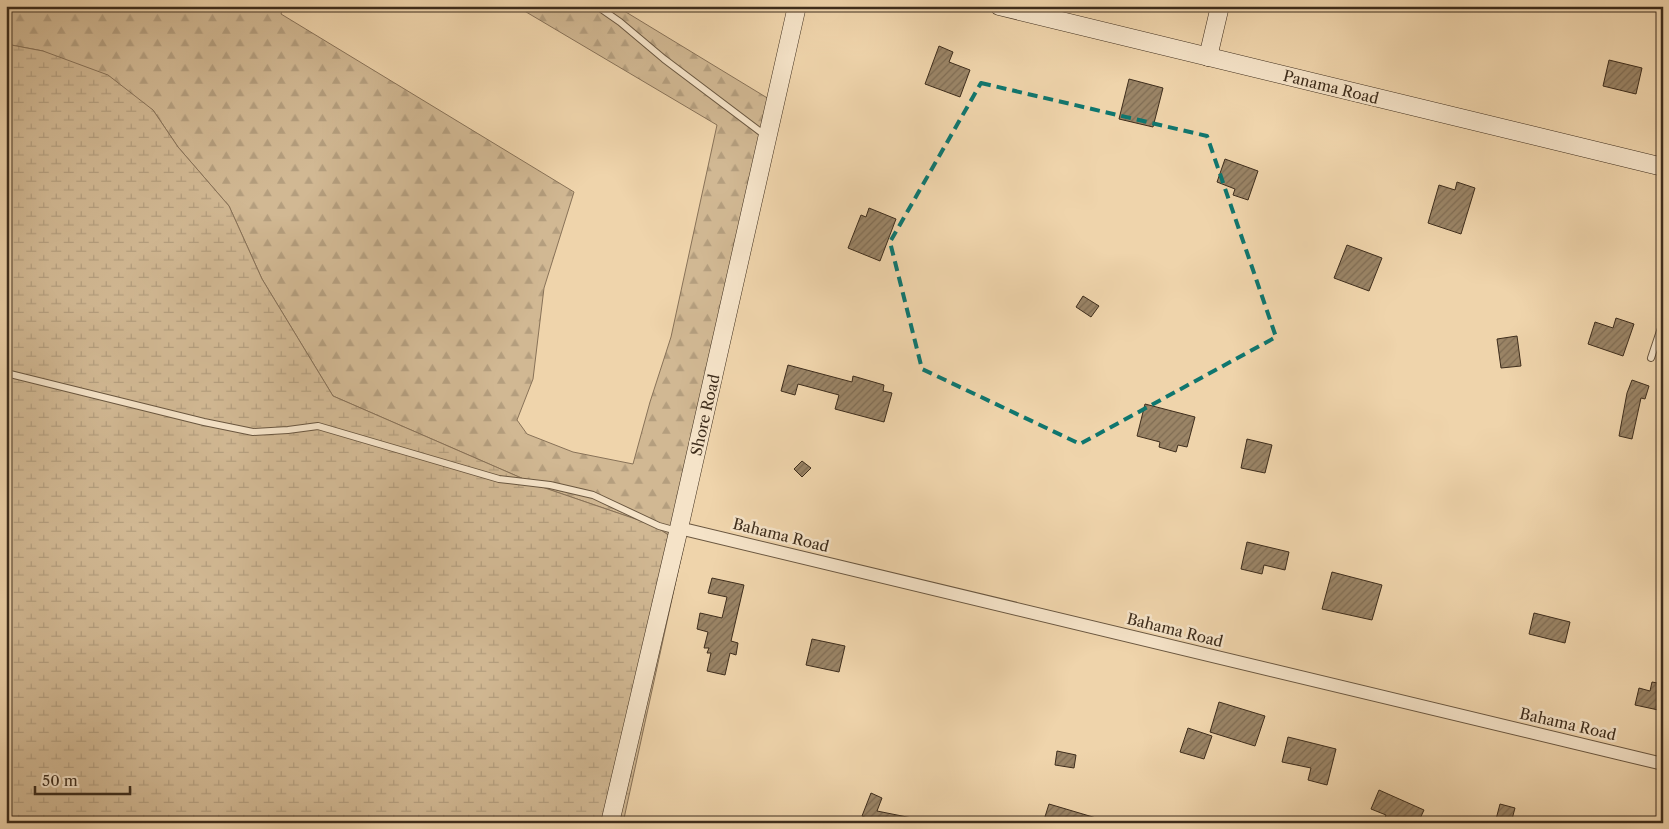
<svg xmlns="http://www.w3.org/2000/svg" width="1669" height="829" font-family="'Libre Caslon Text',serif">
<defs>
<pattern id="forest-firs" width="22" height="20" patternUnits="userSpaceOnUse" patternTransform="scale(1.25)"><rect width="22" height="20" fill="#d1b893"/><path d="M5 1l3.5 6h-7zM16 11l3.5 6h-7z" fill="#b49e7e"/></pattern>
<pattern id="wetland-marsh" width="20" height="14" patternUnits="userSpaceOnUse" patternTransform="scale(1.25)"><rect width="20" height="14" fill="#d1b893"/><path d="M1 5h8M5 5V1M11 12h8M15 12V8" fill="none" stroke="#b49e7e"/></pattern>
<pattern id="building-hatch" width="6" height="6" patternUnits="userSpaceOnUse" patternTransform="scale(1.25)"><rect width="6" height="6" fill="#9a8466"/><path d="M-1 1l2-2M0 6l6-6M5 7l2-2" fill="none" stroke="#7f6c53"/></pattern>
</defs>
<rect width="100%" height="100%" fill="#efd4ab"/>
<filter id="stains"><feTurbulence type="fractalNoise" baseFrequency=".004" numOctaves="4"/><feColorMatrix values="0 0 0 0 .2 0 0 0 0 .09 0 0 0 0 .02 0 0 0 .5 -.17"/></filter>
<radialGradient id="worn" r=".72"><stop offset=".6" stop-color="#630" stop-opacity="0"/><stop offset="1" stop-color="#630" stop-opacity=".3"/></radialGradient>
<polygon fill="url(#forest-firs)" stroke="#887258" points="6,6 284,6 281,14 574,192 544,288 533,379 517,420 527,434 573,452 633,464 650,402 671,337 717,125 516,6 616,6 769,99 670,536 653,525 542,487 333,396 262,279 229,206 178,147 153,110 43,51 6,44"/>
<g fill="url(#wetland-marsh)" stroke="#887258">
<polygon points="6,44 43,51 108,75 153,110 178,147 229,206 262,279 333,396 542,487 653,525 670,536 603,823 6,823"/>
<polygon points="684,544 623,823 616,823"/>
</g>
<g fill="url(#building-hatch)" stroke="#3e2d1c">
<polygon points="939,46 953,52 949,62 970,70 960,97 925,84"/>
<polygon points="1609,60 1642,68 1636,94 1603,86"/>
<polygon points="1129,79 1163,88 1153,127 1119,119"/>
<polygon points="1225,159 1258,171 1248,200 1233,195 1235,189 1217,182"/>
<polygon points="1457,182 1475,188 1461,234 1428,223 1439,185 1455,190"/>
<polygon points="869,208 896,219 880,261 848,248 861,215 866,217"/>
<polygon points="1347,245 1382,258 1369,291 1334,278"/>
<polygon points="1083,296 1099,306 1091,317 1076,307"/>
<polygon points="1616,318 1634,324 1623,356 1588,344 1595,322 1613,328"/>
<polygon points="1517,336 1521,366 1501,368 1497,339"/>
<polygon points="788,365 852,382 853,376 884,385 883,391 892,393 884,422 835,409 839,395 798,384 795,395 781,391"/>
<polygon points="1632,380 1649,386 1645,399 1641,398 1632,439 1619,436 1627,393"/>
<polygon points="1145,404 1195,417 1187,447 1178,445 1176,452 1159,447 1160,442 1137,436"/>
<polygon points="1247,439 1272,445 1265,473 1241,468"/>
<polygon points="802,461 811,468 802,477 794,469"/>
<polygon points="1247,542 1289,552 1285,570 1264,565 1262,574 1241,569"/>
<polygon points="1332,572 1382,585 1372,620 1322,609"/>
<polygon points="712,578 744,585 731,641 738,643 736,655 730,653 725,675 707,671 711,653 707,653 709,648 704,648 708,632 697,629 700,613 722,618 727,597 708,593"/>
<polygon points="1534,613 1570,622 1565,643 1529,634"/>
<polygon points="812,639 845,646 839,672 806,665"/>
<polygon points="1652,682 1663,684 1663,711 1635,705 1639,688 1650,691"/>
<polygon points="1219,702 1265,716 1255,746 1210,732"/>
<polygon points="1188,728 1212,736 1204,759 1180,752"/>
<polygon points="1288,737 1336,749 1327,785 1308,780 1311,768 1282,762"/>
<polygon points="1057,751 1076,755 1074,768 1055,765"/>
<polygon points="1379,790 1424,810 1418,823 1383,823 1386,815 1371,809"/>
<polygon points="871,793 882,798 877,811 912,818 911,823 878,823 862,816"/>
<polygon points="1049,804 1103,820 1103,823 1043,823"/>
<polygon points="1500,804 1515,808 1511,823 1495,823"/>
</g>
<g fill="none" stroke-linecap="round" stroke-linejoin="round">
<g stroke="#6a5740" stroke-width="8">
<g id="lane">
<polyline points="597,6 620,22 664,59 766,136"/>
<polyline points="1651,358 1663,322"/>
<polyline points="6,373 204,422 253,432 288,430 318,426 499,479 550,485 593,495 659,526 677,531"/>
</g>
</g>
<g stroke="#6a5740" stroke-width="14">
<polyline id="street" points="679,528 1663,764"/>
</g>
<g stroke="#3e2d1c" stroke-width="19">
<g id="secondary">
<polyline points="999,6 1663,167"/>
<polyline points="1208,57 1220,6"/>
<polyline points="610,823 679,528 797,6"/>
</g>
</g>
<use href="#lane" stroke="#f5e3c8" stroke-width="6"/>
<use href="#street" stroke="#f5e3c8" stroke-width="12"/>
<use href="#secondary" stroke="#f5e3c8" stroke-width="18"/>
</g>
<path fill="none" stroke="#0f766e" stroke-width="4" stroke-dasharray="10 6" stroke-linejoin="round" d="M981,83L1207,136L1276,337L1080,444L922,369L890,242Z"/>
<g text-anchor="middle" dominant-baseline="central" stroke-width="5" stroke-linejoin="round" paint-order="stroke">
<g font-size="15" fill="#3e2d1c" stroke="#f5e3c8">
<text transform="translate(1331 87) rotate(14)">Panama Road</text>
<text transform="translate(705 415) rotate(-77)">Shore Road</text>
<text transform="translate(781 535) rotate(14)">Bahama Road</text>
<text transform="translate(1175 630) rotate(14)">Bahama Road</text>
<text transform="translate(1568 724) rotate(13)">Bahama Road</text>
</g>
</g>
<rect width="1669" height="829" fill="none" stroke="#efd4ab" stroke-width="25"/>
<rect x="8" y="8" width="1654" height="814" fill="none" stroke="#3e2d1c" stroke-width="2.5"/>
<rect x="12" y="12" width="1644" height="804" fill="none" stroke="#3e2d1c"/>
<path d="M35 786v8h95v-8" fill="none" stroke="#3e2d1c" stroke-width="2.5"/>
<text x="42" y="786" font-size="15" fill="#3e2d1c" stroke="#f5e3c8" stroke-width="4" paint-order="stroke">50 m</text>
<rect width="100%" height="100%" filter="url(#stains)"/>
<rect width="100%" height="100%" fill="url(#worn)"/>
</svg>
